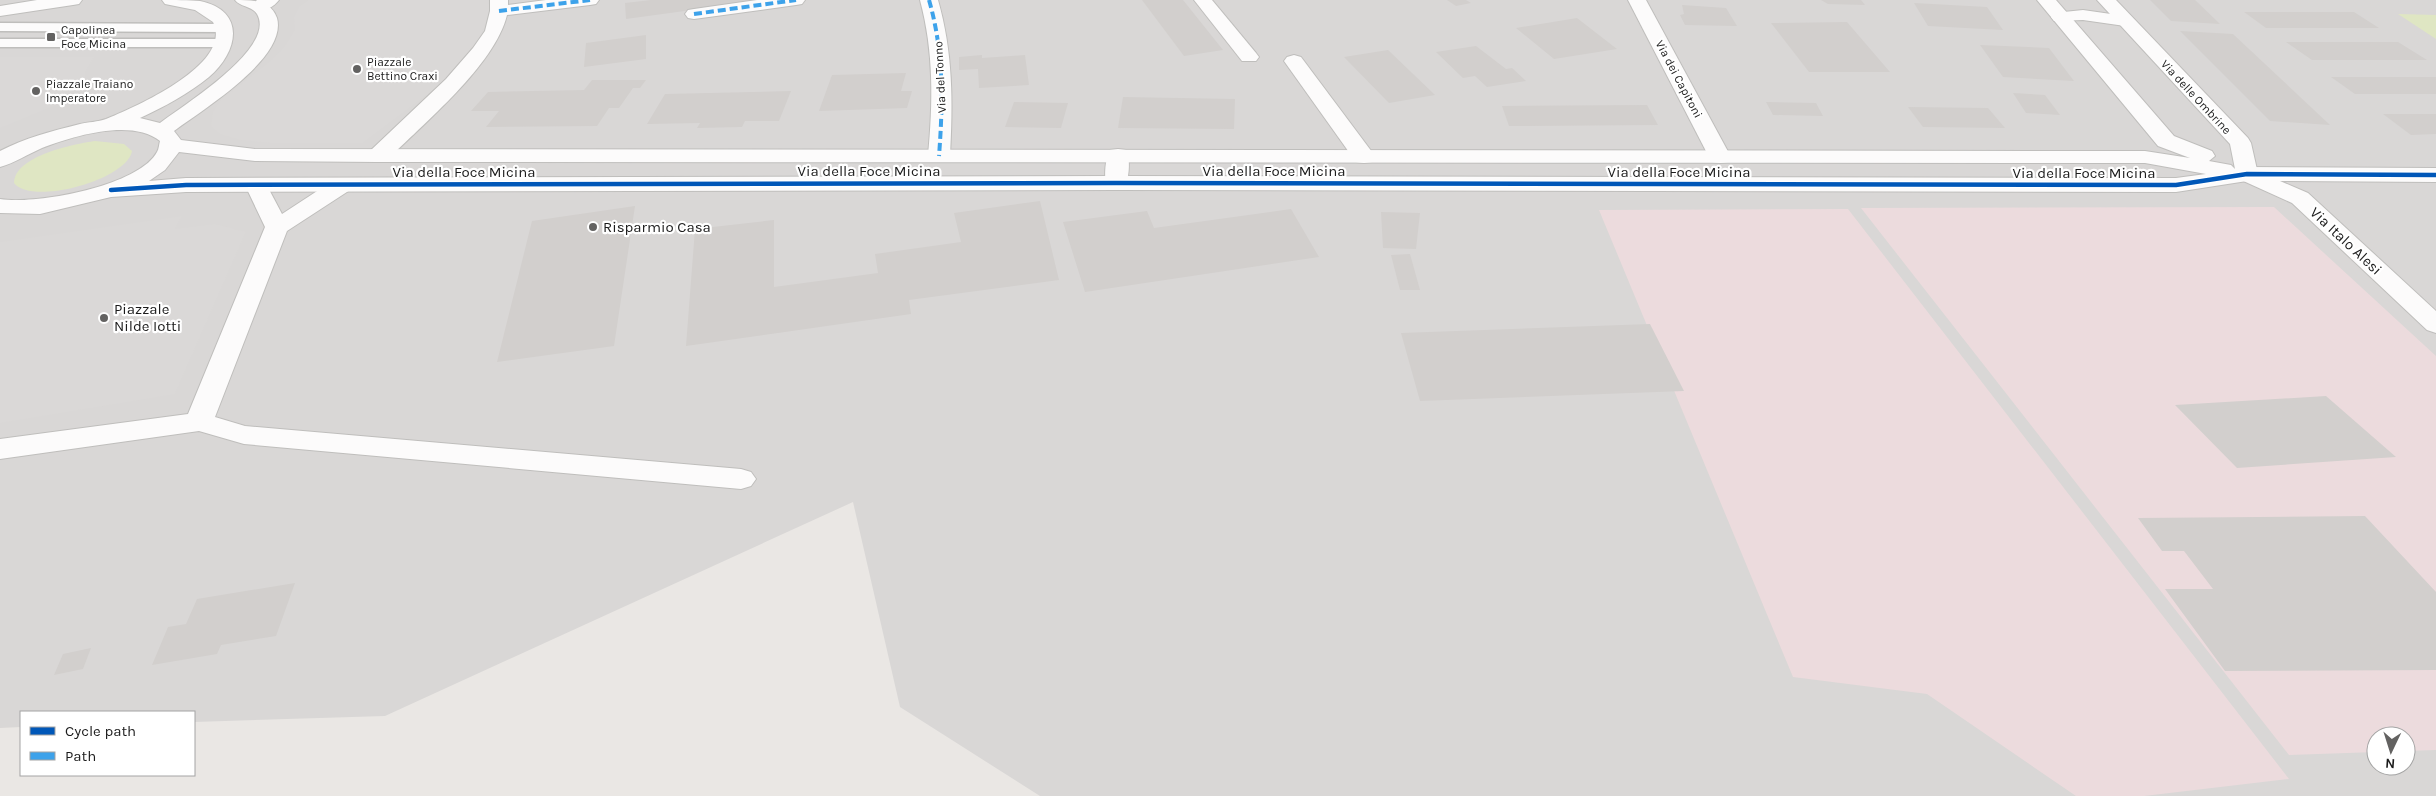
<svg xmlns="http://www.w3.org/2000/svg" width="2436" height="796" font-family="Karla,sans-serif">
<rect width="100%" height="100%" fill="#eae7e4"/>
<path fill="#d9d7d6" fill-rule="evenodd" d="M0,0H2436V796H1040L900,707L853,502L385,716L194,722V712H21V727L0,728ZM2376,736H2406V766H2376Z"/>
<g fill="#ecdbdd">
<polygon points="2274,207 2436,356 2436,750 2406,751 2406,736 2376,736 2376,752 2289,755 1861,208"/>
<polygon points="1848,209 2289,779 2144,796 2076,796 1927,694 1793,677 1599,210"/>
</g>
<g fill="#dfe6c3">
<polygon points="2398,14 2436,15 2436,39"/>
<path d="M95,141L124,144L132,151C127,180 32,206 14,183C14,156 74,144 95,141Z"/>
</g>
<g fill="#dad8d7">
<polygon points="309,0 488,0 490,12 475,48 438,86 362,143 273,143 241,140 220,134 211,126 213,112 222,99 272,60 286,45 295,30 294,18 300,6"/>
<polygon points="0,57 94,57 85,73 85,79 58,104 0,128"/>
<polygon points="182,216 175,229 215,224 246,232 175,394 0,423 0,242"/>
</g>
<g fill="#d2cfcd">
<polygon points="651,0 758,0 758,1 626,19 625,3"/>
<polygon points="1142,0 1183,0 1223,50 1184,56"/>
<polygon points="1447,0 1466,0 1471,3 1456,6"/>
<polygon points="1821,0 1861,0 1865,5 1828,4"/>
<polygon points="2150,0 2195,0 2220,24 2171,21"/>
<polygon points="1914,3 1987,7 2003,30 1928,26"/>
<polygon points="1682,5 1726,8 1737,26 1685,25 1680,15 1684,14"/>
<polygon points="2244,12 2354,12 2379,28 2266,28"/>
<polygon points="1577,18 1617,49 1554,59 1516,28"/>
<polygon points="1847,22 1890,72 1809,72 1771,23"/>
<polygon points="2180,31 2233,34 2330,125 2270,121"/>
<polygon points="646,35 646,59 584,67 586,43"/>
<polygon points="2286,42 2398,42 2427,60 2312,60"/>
<polygon points="1980,45 2049,48 2074,81 2003,77"/>
<polygon points="1476,46 1506,69 1512,68 1526,81 1487,87 1475,76 1463,78 1436,52"/>
<polygon points="1388,50 1435,95 1389,103 1344,57"/>
<polygon points="982,55 982,58 1025,55 1029,85 979,88 978,69 959,70 959,57"/>
<polygon points="906,73 901,91 912,91 907,108 819,111 832,75"/>
<polygon points="2331,77 2436,77 2436,94 2355,94"/>
<polygon points="592,80 646,80 640,88 633,88 619,108 609,108 597,126 486,127 499,111 471,111 488,92 584,90"/>
<polygon points="791,91 779,121 745,121 742,127 697,128 700,123 647,124 665,94"/>
<polygon points="2013,93 2045,95 2060,115 2026,113"/>
<polygon points="1123,97 1235,99 1234,129 1118,128"/>
<polygon points="1014,102 1068,103 1061,128 1005,127"/>
<polygon points="1766,102 1816,103 1823,116 1773,115"/>
<polygon points="1647,105 1658,125 1509,126 1502,106"/>
<polygon points="1908,107 1988,108 2005,128 1923,127"/>
<polygon points="2383,114 2436,114 2436,134 2411,135"/>
<polygon points="1040,201 1059,280 909,300 911,314 686,346 695,229 774,220 774,287 878,273 875,254 961,242 954,213"/>
<polygon points="635,206 614,346 497,362 532,221"/>
<polygon points="1291,209 1319,257 1085,292 1063,222 1147,211 1154,228"/>
<polygon points="1381,212 1420,213 1416,249 1383,248"/>
<polygon points="1410,254 1420,290 1400,290 1391,255"/>
<polygon points="1650,324 1684,391 1420,401 1401,333"/>
<polygon points="2326,396 2396,457 2237,468 2175,405"/>
<polygon points="2365,516 2436,592 2436,670 2225,671 2165,589 2213,589 2184,551 2162,551 2138,518"/>
<polygon points="295,583 276,636 221,645 217,654 152,665 168,627 186,624 197,599"/>
<polygon points="91,648 83,669 54,675 63,654"/>
</g>
<g fill="none" stroke-linecap="round" stroke-linejoin="round">
<g stroke="#bfbebc" stroke-width="3">
<g id="service">
<polygon points="0,23 224,24 231,28 224,32 0,31"/>
<polygon points="0,39 224,39 231,43 224,47 0,47"/>
</g>
</g>
<g stroke="#bfbebc" stroke-width="2">
<g id="minor">
<path d="M257,0H279C273,8 263,12 254,10L251,6Z"/>
<path d="M490,0H508V5L546,0H599L596,4L590,5L507,15C495,65 423,124 386,161L378,162L370,161L367,156L370,151L446,79L473,48L485,31L490,11Z"/>
<polygon points="757,0 805,0 802,4 796,5 694,19 688,18 685,14 688,10 694,9"/>
<path d="M920,0H938C953,52 953,103 950,156L947,161L939,162L931,161L928,156C933,103 934,52 920,0Z"/>
<polygon points="1194,0 1212,0 1256,53 1259,57 1256,61 1242,61"/>
<polygon points="1628,0 1646,0 1731,157 1728,162 1720,163 1712,162 1709,157"/>
<polygon points="2083,10 2125,16 2131,17 2134,21 2131,25 2125,26 2083,20 2054,21 2051,17 2054,13"/>
<polygon points="1294,55 1301,57 1372,152 1375,157 1372,162 1364,163 1356,162 1284,61 1287,57"/>
<path d="M1118,149L1126,150C1131,159 1129,180 1124,188L1116,190L1108,188C1103,180 1105,159 1110,150Z"/>
<polygon points="2247,167 2436,168 2436,182 2280,181 2308,193 2436,311 2436,333 2427,330 2292,203 2239,179 2236,174 2239,169"/>
<polygon points="256,178 264,180 282,214 334,180 342,178 350,180 353,185 350,190 287,231 215,417 245,426 741,469 751,472 756,479 751,486 741,489 244,444 199,431 0,459 0,439 188,414 265,227 245,185 248,180"/>
</g>
</g>
<g stroke="#bfbebc" stroke-width="2">
<g id="tertiary">
<polygon points="37,0 82,0 79,4 73,5 0,16 0,6"/>
<path d="M162,0C174,0 189,0 200,1C247,11 238,52 209,77C188,94 164,107 140,118L160,123C182,106 277,48 257,14C252,6 240,7 235,0C252,0 271,0 277,18C288,58 202,110 174,131L181,140L255,149L2145,151L2190,158L2158,146L2037,0H2056L2174,136L2212,151L2215,156L2209,161L2231,165L2235,169L2230,144L2097,0H2116L2248,138L2251,143L2258,174L2255,179L2247,181L2176,192L1116,190L186,192L111,197L40,214L0,213V199C35,205 139,186 157,152C159,149 159,144 160,141C132,118 73,136 42,148C28,154 15,163 0,167V151C25,138 52,131 80,124C88,122 98,122 106,119C135,107 234,64 213,22L195,10L165,4ZM179,152L255,161L378,162L2145,163L2206,174L2176,178L1116,176L186,178L149,181L165,170Z"/>
</g>
</g>
<use href="#service" fill="#fcfbfb" fill-rule="evenodd"/>
<use href="#minor" fill="#fcfbfb" fill-rule="evenodd"/>
<use href="#tertiary" fill="#fcfbfb" fill-rule="evenodd"/>
<g stroke="#3da2ea" stroke-width="4" stroke-dasharray="8 4" stroke-linecap="butt">
<path d="M929,0C944,52 943,103 939,156"/>
<polyline points="499,11 590,0"/>
<polyline points="694,14 796,0"/>
</g>
<g stroke="#fff" stroke-width="7">
<polyline id="cycleway" points="111,190 186,185 1116,183 2176,185 2247,174 2436,175"/>
</g>
<use href="#cycleway" stroke="#0057b8" stroke-width="4.5"/>
</g>
<g fill="#636261" stroke="#fff" stroke-width="2">
<rect x="46" y="32" width="10" height="10" rx="2.5"/>
<circle cx="357" cy="69" r="5"/>
<circle cx="36" cy="91" r="5"/>
<circle cx="593" cy="227" r="5"/>
<circle cx="104" cy="318" r="5"/>
</g>
<g text-anchor="middle" dominant-baseline="central" stroke-width="4.5" stroke-linejoin="round" paint-order="stroke">
<g font-size="12" fill="#1b1b1b" stroke="#fff" text-anchor="start">
<text x="61" y="30">Capolinea<tspan x="61" dy="14">Foce Micina</tspan></text>
<text x="367" y="62">Piazzale<tspan x="367" dy="14">Bettino Craxi</tspan></text>
<text x="46" y="84">Piazzale Traiano<tspan x="46" dy="14">Imperatore</tspan></text>
</g>
<g font-size="12" fill="#1b1b1b" stroke="#fff">
<text transform="translate(940 77) rotate(-93)">Via del Tonno</text>
<text transform="translate(1679 79) rotate(62)">Via dei Capitoni</text>
<text transform="translate(2196 97) rotate(47)">Via delle Ombrine</text>
</g>
<g font-size="15" fill="#1b1b1b" stroke="#fff">
<text x="869" y="171">Via della Foce Micina</text>
<text x="1274" y="171">Via della Foce Micina</text>
<text x="464" y="172">Via della Foce Micina</text>
<text x="1679" y="172">Via della Foce Micina</text>
<text x="2084" y="173">Via della Foce Micina</text>
<text transform="translate(2346 241) rotate(43)">Via Italo Alesi</text>
</g>
<g font-size="15" fill="#1b1b1b" stroke="#fff" text-anchor="start">
<text x="603" y="227">Risparmio Casa</text>
<text x="114" y="309">Piazzale<tspan x="114" dy="17">Nilde Iotti</tspan></text>
</g>
</g>
<rect x="20" y="711" width="175" height="65" fill="#ffffff" stroke="#a4a4a4"/>
<rect x="30" y="727" width="25" height="8" fill="#0057b8" stroke="#a4a4a4"/>
<text x="65" y="736" font-size="15" fill="#1b1b1b">Cycle path</text>
<rect x="30" y="752" width="25" height="8" fill="#3da2ea" stroke="#a4a4a4"/>
<text x="65" y="761" font-size="15" fill="#1b1b1b">Path</text>
<g transform="translate(2391 751) rotate(184)"><circle r="24" fill="#ffffff" stroke="#a4a4a4"/>
<path d="M0-4L9 19L0 12L-9 19Z" fill="#636261"/>
<text y="-8" font-size="14" font-weight="bold" text-anchor="middle" fill="#1b1b1b">N</text>
</g>
</svg>
